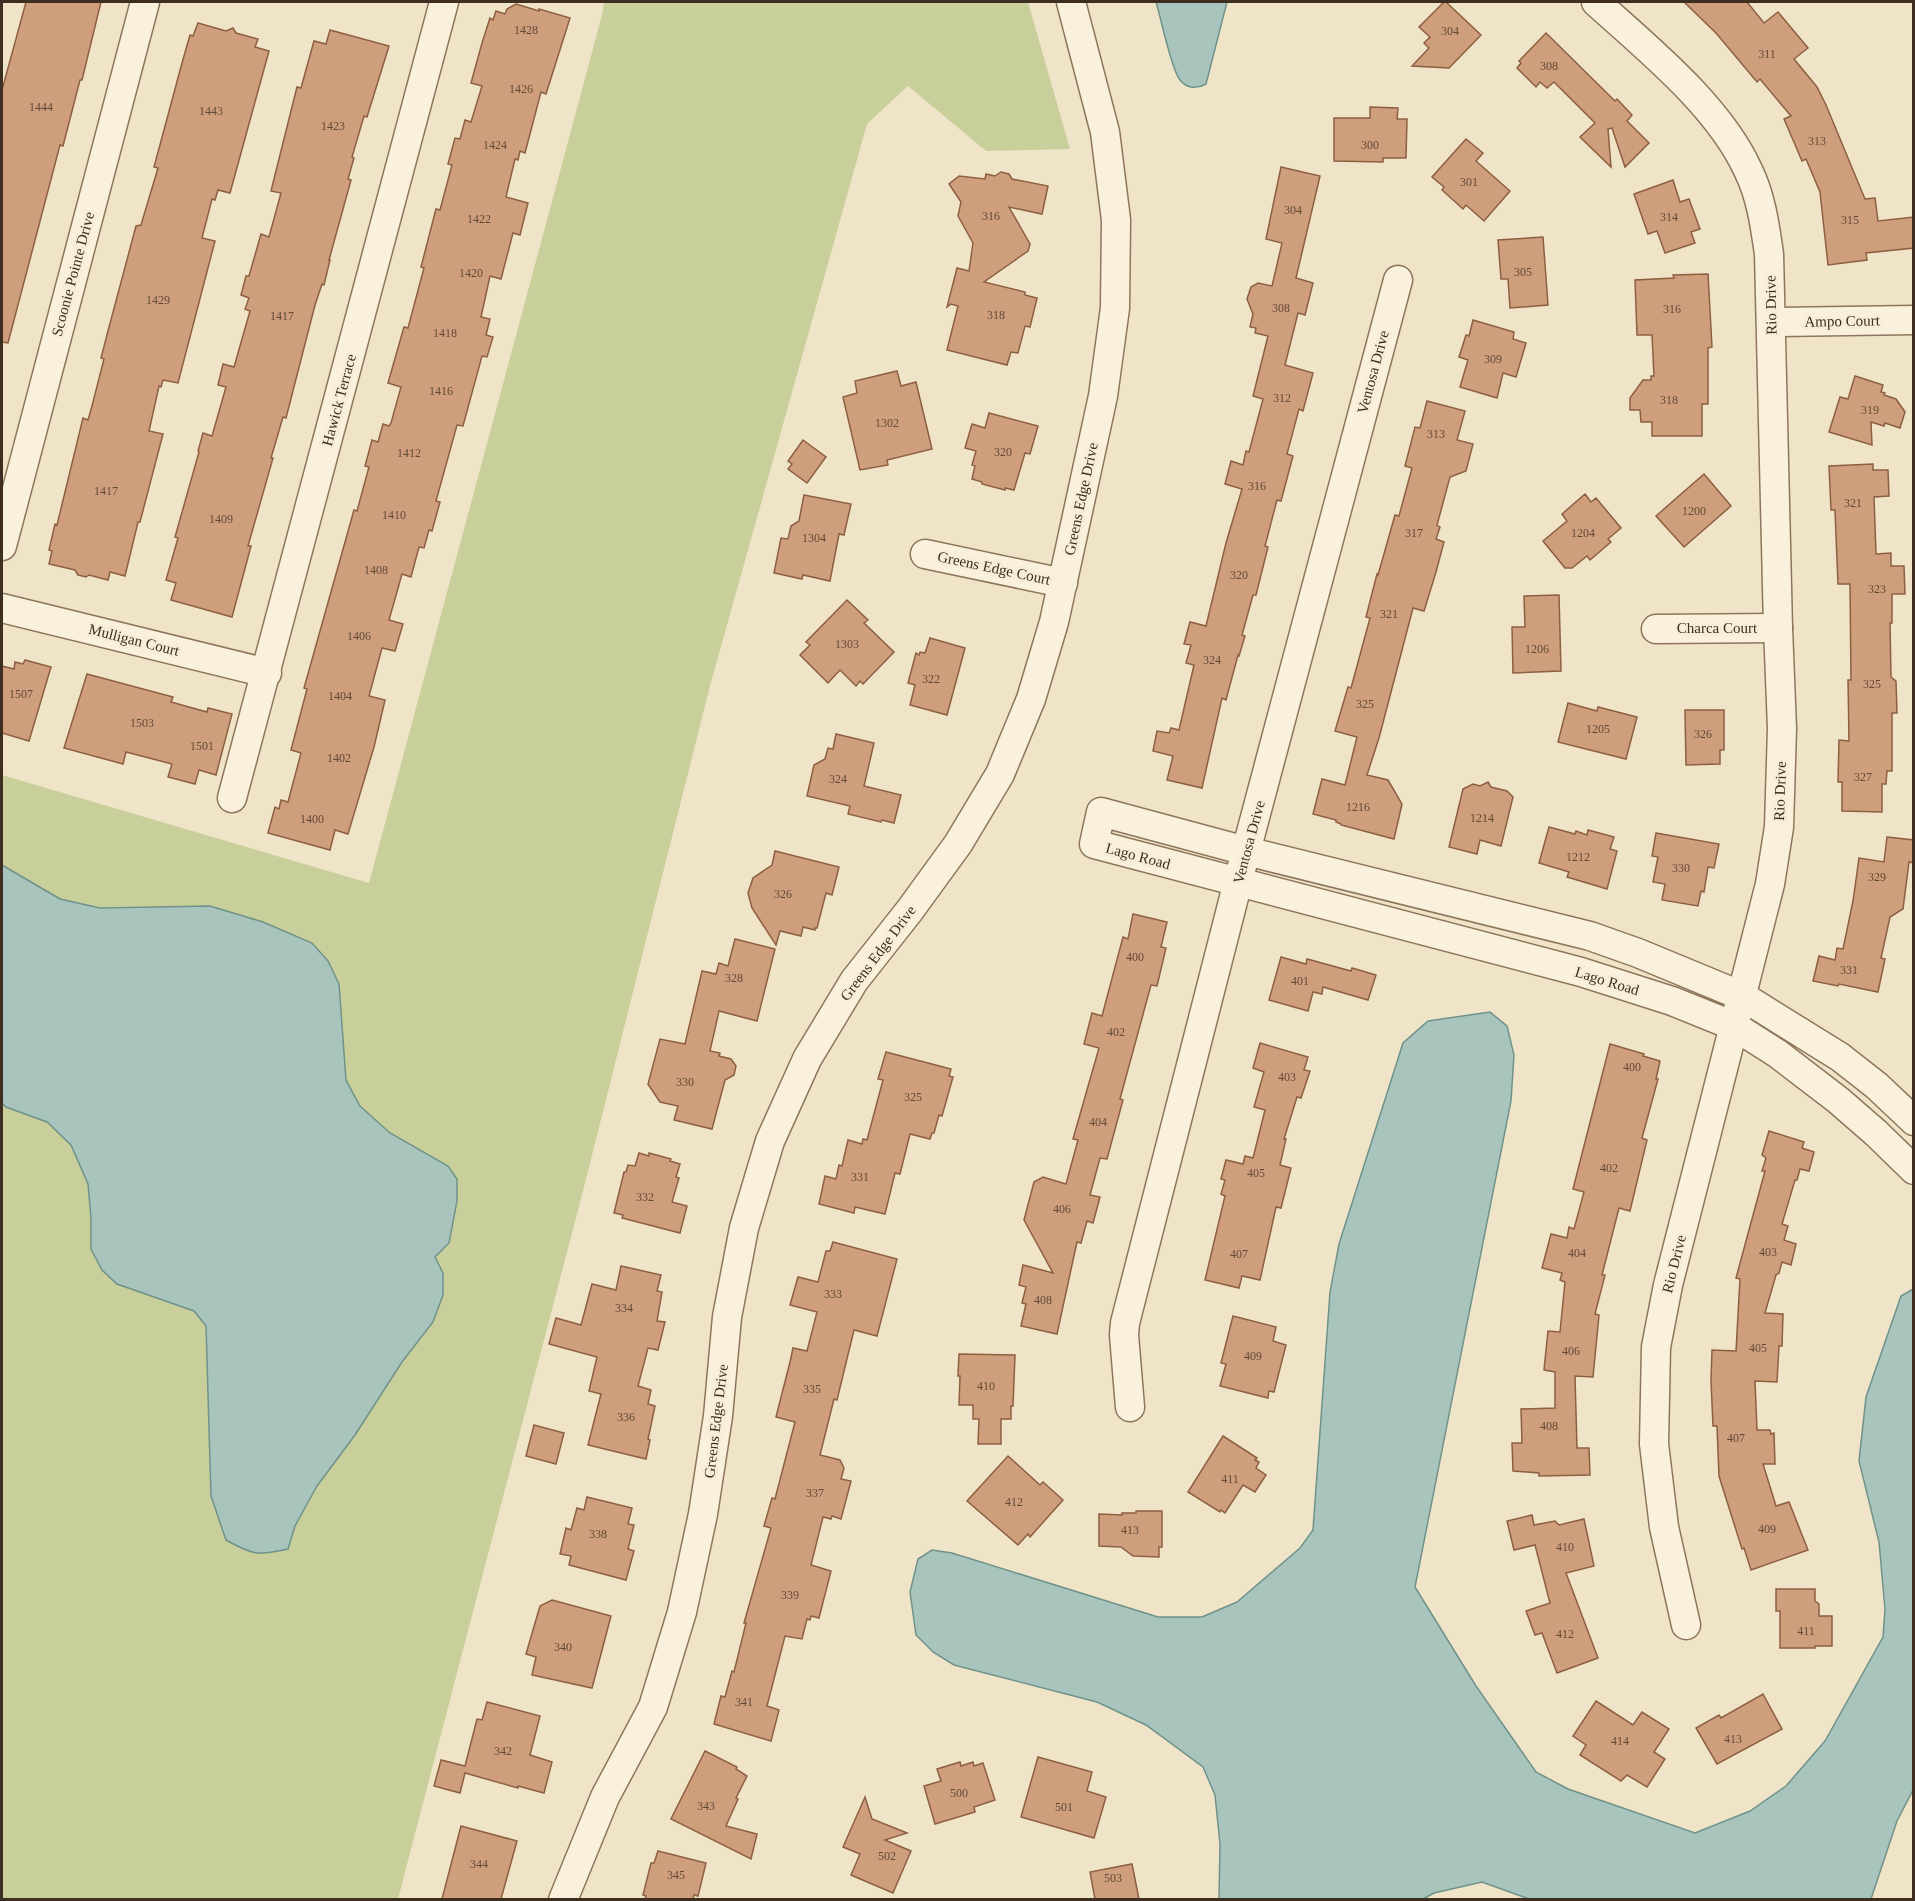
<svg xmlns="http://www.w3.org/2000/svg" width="1915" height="1901" font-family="Georgia,serif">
<rect width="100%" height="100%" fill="#f0e4c8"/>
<polygon fill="#c9cf9b" points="604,2 1028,2 1070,149 986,151 908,86 867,124 710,686 584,1187 398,1899 2,1899 2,775 369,883 602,15"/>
<g fill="#a9c4bc" stroke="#6f938a" stroke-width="1.5">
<path d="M1156,2H1227L1206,84C1197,89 1187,89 1180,80C1171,69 1161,18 1156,2Z"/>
<path d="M2,865L60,899L100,908L210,906L263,922L312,943L328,961L339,984L346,1080L360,1106L390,1133L448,1166L457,1179V1201L449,1243L435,1257L443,1273V1295L433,1322L402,1362L355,1435L317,1486L295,1526L288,1549C258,1556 253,1555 226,1540L211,1496L206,1326L194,1311L117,1284L102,1270L91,1249V1218L88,1184L71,1145L47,1122L6,1107L2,1103Z"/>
<polygon points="1490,1012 1507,1026 1514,1055 1511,1101 1415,1587 1476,1686 1536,1772 1568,1789 1695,1833 1750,1811 1786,1786 1825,1741 1883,1637 1885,1609 1879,1542 1859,1461 1866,1397 1901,1296 1913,1289 1913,1790 1897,1821 1871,1899 1532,1900 1482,1882 1434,1893 1423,1899 1219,1899 1220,1844 1215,1795 1203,1767 1146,1725 1097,1702 954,1665 933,1652 916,1635 910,1592 918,1559 932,1550 952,1553 1158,1617 1202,1617 1237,1602 1300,1548 1313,1530 1330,1292 1339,1244 1403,1043 1428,1021"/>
</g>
<g fill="#cf9f7d" stroke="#8d5f41" stroke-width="1.5">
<polygon points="26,2 101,2 82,80 80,80 63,146 60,145 8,343 2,342 2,90"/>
<polygon points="1444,2 1446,2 1481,35 1449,68 1412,66 1429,48 1424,43 1430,37 1419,27"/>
<polygon points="1684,2 1747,2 1764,23 1778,12 1808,48 1794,59 1817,87 1826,105 1865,199 1875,198 1878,221 1914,217 1914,248 1866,253 1867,260 1828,265 1820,192 1806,159 1802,161 1784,119 1791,116 1760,79 1757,82 1716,33"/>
<polygon points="516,4 539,11 539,9 570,18 546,94 541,92 525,153 520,151 518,160 515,159 506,197 528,203 520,235 513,233 501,279 490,276 481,317 490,319 486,335 493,337 487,357 482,356 463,426 457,425 436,501 440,502 432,531 429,530 424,548 419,547 411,577 402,574 389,620 403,624 395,651 382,648 369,696 385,700 374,747 348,834 335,830 330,850 268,833 275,807 279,809 281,800 288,802 301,753 291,750 307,689 304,688 354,510 357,511 369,467 365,466 372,440 378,442 383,424 389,426 391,423 401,387 388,383 404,327 408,328 424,268 421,267 436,209 440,210 452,165 448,164 455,138 460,139 465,120 471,122 482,86 471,83 482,43 490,18 493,20 496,11 505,14 507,9"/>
<polygon points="198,23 226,31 233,28 236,33 258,39 255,47 269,51 230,193 218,190 215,200 212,199 202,238 215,241 178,383 163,380 161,387 159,386 149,431 163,434 140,522 138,522 125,576 110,572 108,580 89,575 86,577 78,575 75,570 49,564 52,551 49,550 55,524 57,525 83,418 88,420 92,406 104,359 101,358 108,331 136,226 141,225 158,168 154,167 182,63 190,35 193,36"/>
<polygon points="330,30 389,46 367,117 364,116 352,157 354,158 348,179 351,180 329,260 330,260 324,285 322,284 315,305 286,418 283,417 271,458 273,458 248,546 251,546 232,617 171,600 176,583 166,580 178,538 175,537 199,452 198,451 203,433 212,436 226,387 218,385 223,364 234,367 250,311 245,309 249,298 241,295 246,276 249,276 261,234 269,237 281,193 271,191 297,87 301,88 314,41 326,44"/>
<polygon points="1546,33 1615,101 1617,99 1632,115 1627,121 1649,143 1625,167 1612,128 1608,129 1611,167 1580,137 1595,123 1554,82 1547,88 1540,82 1536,87 1517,68 1521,63 1519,61"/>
<polygon points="1370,107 1398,108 1397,119 1407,119 1406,158 1383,158 1383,162 1334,161 1334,118 1370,118"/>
<polygon points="1466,139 1483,153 1476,161 1510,191 1484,221 1466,205 1463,209 1442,190 1444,187 1432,177"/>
<polygon points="1281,167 1320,176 1296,278 1313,283 1305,315 1298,313 1285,365 1313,373 1303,411 1299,409 1287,454 1293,456 1281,501 1277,500 1265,546 1268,547 1256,595 1253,595 1242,635 1245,636 1239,656 1238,655 1226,700 1222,698 1202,788 1167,780 1173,756 1153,751 1157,731 1169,733 1171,728 1179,730 1194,665 1186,663 1191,645 1184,644 1190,622 1206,626 1226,543 1242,489 1225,484 1231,461 1243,465 1246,451 1249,452 1263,399 1253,396 1268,336 1255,333 1256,328 1250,327 1253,314 1247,299 1251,287 1258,283 1272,286 1282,243 1266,239"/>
<polygon points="1001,172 1009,174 1012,179 1048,186 1042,214 1009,207 1030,244 1028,251 984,282 1025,292 1025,295 1037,298 1030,327 1025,326 1018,353 1011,352 1007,365 947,350 958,306 951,304 947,307 957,268 969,271 973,243 958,216 961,202 949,184 959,176 985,179 986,174 995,176"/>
<polygon points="1673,180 1680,202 1689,199 1700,229 1691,232 1695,243 1665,253 1657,231 1648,234 1634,194"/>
<polygon points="1543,237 1548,305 1510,308 1508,279 1501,279 1498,240"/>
<polygon points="1708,274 1712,347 1708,348 1708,404 1702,404 1702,436 1652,436 1652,422 1641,422 1640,410 1630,410 1630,398 1643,380 1651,380 1651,376 1654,376 1652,335 1637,335 1635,280 1674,278 1673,275"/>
<polygon points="1473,320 1514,332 1513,339 1526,343 1516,377 1503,373 1497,398 1460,387 1468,360 1459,357 1466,335 1469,336"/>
<polygon points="897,371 901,386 916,382 932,449 887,460 888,465 860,470 843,397 857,393 855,381"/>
<polygon points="1855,376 1883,385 1881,392 1885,393 1884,395 1896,399 1905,412 1900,428 1885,423 1884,426 1871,422 1872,445 1829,432 1840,397 1848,399"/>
<polygon points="1427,401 1465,411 1457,440 1473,444 1466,471 1450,477 1437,525 1440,527 1436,539 1444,542 1436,572 1424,611 1413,608 1379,738 1367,775 1388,780 1402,804 1394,839 1341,825 1341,824 1336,822 1336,820 1313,814 1322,779 1345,785 1357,737 1335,731 1348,687 1351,688 1370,618 1366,617 1377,574 1378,575 1395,515 1399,516 1412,468 1405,466 1415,427 1420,428"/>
<polygon points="989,413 1038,426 1030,454 1025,453 1014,490 1005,488 1005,490 982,484 982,482 972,479 975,466 972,465 976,451 965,448 972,424 985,428"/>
<polygon points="803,440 826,457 807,483 788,469 792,464 788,461"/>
<polygon points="1873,464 1873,470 1888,470 1889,496 1874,497 1876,554 1891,553 1891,566 1904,566 1905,594 1892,594 1892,623 1890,623 1891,677 1896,681 1897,713 1892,713 1892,771 1887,771 1886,784 1882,784 1882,812 1842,811 1842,782 1838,782 1839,740 1849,741 1848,680 1851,680 1850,584 1838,584 1835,510 1831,510 1829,466"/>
<polygon points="1704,474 1731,506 1684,547 1656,516"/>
<polygon points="1585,494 1591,502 1596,498 1621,528 1608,539 1611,542 1590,560 1587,556 1572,568 1565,568 1543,541 1567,521 1562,514"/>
<polygon points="804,495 851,504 844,535 839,534 830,581 803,575 802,579 774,573 781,538 788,539 791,526 799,521"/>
<polygon points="1559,595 1561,671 1513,673 1512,627 1525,627 1524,596"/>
<polygon points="847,600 868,620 864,623 894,652 863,684 860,681 856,686 840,670 828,683 800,655 810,645 806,642"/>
<polygon points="930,638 965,648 947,715 910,705 915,685 908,683 916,653 919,655 920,652 925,653"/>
<polygon points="25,660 51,667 29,741 2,733 2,666 14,669 15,662 23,664"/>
<polygon points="87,674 173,697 171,702 207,712 208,708 232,714 216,775 199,770 195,784 168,777 172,764 126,752 123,764 64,748"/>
<polygon points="1568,703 1597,711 1598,707 1637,717 1626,759 1558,742"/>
<polygon points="1685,710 1724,710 1724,750 1720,750 1720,764 1686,765"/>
<polygon points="836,734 874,743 864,786 901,795 894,823 882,820 881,822 848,814 850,806 807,796 814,765 825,759 828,748 833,749"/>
<polygon points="1488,782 1491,787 1507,791 1513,797 1501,846 1480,840 1477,854 1449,847 1463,789 1473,784 1480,786"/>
<polygon points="1549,827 1575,834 1576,831 1587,835 1588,830 1614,837 1610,849 1617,851 1607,889 1567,877 1569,872 1539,863"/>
<polygon points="1656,833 1719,844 1714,868 1708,867 1704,892 1701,891 1698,906 1662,900 1665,884 1653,882 1658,857 1652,856"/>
<polygon points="1887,837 1914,840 1914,863 1909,862 1903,909 1890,917 1881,958 1885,959 1878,992 1839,984 1838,986 1813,981 1819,956 1835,960 1837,948 1843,949 1853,901 1859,858 1884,862"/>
<polygon points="775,851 839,867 832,895 826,893 817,928 815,928 815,930 803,927 801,936 780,931 776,945 752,908 748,893 753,878 772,865"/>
<polygon points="1133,914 1167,922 1161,947 1166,948 1157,986 1151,985 1120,1099 1123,1100 1107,1159 1100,1158 1090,1195 1100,1197 1093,1223 1087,1221 1081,1243 1077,1242 1057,1334 1021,1326 1026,1304 1022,1303 1026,1287 1019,1285 1023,1265 1053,1273 1024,1220 1034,1182 1043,1177 1066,1184 1078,1140 1073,1139 1099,1048 1084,1044 1092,1013 1102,1016 1123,937 1128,939"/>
<polygon points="735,939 775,949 757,1021 719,1011 710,1051 720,1053 719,1056 731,1059 736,1066 734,1075 725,1080 712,1129 674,1120 678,1106 660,1102 648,1084 660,1039 685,1044 702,971 716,974 719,963 728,966"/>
<polygon points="1281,957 1306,964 1307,959 1351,971 1352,968 1376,975 1368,1000 1323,987 1322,994 1313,992 1308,1011 1269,1000"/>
<polygon points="1260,1043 1308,1057 1304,1070 1310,1071 1301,1098 1297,1097 1284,1139 1286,1139 1280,1165 1291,1168 1281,1208 1276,1207 1260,1280 1242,1276 1239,1288 1205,1280 1225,1196 1221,1194 1225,1180 1221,1179 1226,1160 1243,1164 1245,1156 1253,1158 1265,1110 1254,1107 1264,1072 1253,1068"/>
<polygon points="1610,1044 1644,1054 1643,1056 1660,1061 1656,1079 1658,1079 1642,1138 1647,1140 1630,1211 1619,1208 1602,1275 1605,1275 1595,1314 1599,1315 1593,1377 1575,1376 1577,1448 1589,1448 1590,1475 1539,1476 1539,1473 1513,1471 1512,1443 1522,1443 1521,1409 1555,1408 1555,1372 1544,1370 1548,1331 1560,1332 1565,1282 1560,1280 1562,1273 1542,1268 1551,1234 1567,1238 1569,1227 1574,1229 1584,1192 1573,1189"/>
<polygon points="886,1052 951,1069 949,1076 953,1077 942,1116 939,1115 934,1133 932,1133 930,1139 910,1134 900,1174 895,1173 885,1214 855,1207 854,1213 819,1204 825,1176 836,1179 839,1165 842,1166 848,1140 862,1144 863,1139 867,1140 883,1080 878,1079"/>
<polygon points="1769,1131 1804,1142 1802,1148 1814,1152 1809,1171 1800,1169 1797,1180 1795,1180 1782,1224 1788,1226 1784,1240 1796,1244 1791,1265 1782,1262 1779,1273 1776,1275 1765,1313 1783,1314 1782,1346 1779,1346 1777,1382 1755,1381 1757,1430 1770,1430 1771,1434 1774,1433 1775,1464 1763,1464 1776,1506 1789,1502 1808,1550 1751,1570 1744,1548 1742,1549 1719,1476 1717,1426 1713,1426 1711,1381 1712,1350 1736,1351 1740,1279 1736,1278 1765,1171 1762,1171 1766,1158 1762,1155"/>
<polygon points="639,1153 649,1156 649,1153 671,1159 670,1161 680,1164 676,1177 679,1178 672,1202 687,1206 680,1233 622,1218 623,1215 614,1213 624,1172 626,1172 628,1165 635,1166"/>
<polygon points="833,1242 897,1259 877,1336 854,1330 837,1400 834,1399 820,1455 840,1460 844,1468 841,1479 851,1481 841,1519 832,1516 831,1519 823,1517 811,1565 831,1571 819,1618 811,1616 810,1620 807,1619 802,1639 785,1636 767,1706 779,1710 771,1741 714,1724 721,1696 725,1697 732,1671 734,1672 746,1623 744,1623 771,1528 764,1526 772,1498 775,1499 795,1422 776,1417 790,1362 793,1348 807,1351 817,1312 790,1305 798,1277 818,1282 826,1251 830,1251"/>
<polygon points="621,1266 661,1275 657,1291 662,1292 657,1321 665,1322 658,1350 648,1348 638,1386 651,1390 648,1404 655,1406 650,1430 648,1439 650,1440 646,1459 588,1445 601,1394 589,1391 597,1357 549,1344 556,1318 581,1325 592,1284 616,1290"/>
<polygon points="1233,1316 1276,1327 1273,1341 1286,1345 1274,1392 1269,1391 1268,1398 1220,1386 1226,1364 1221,1363"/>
<polygon points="959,1354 1015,1355 1013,1406 1011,1406 1011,1419 1001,1419 1001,1444 978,1444 979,1419 973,1419 973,1405 959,1405 960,1376 958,1376"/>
<polygon points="534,1425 564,1433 556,1464 526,1456"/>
<polygon points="1223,1436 1257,1458 1255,1460 1259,1462 1256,1468 1266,1475 1255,1492 1243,1485 1225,1513 1221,1510 1220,1512 1188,1492"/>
<polygon points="1008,1456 1040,1485 1043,1482 1063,1500 1030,1537 1028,1534 1018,1545 967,1501"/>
<polygon points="587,1497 632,1508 628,1524 634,1525 628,1549 634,1551 626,1580 569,1565 571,1556 560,1554 566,1528 571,1530 577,1508 584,1510"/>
<polygon points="1136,1511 1162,1511 1162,1547 1159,1547 1159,1557 1133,1556 1121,1547 1099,1546 1099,1514 1122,1515 1122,1513 1136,1513"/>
<polygon points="1532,1515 1534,1525 1555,1521 1559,1525 1584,1519 1594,1566 1566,1573 1598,1658 1557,1673 1542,1633 1535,1635 1526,1611 1550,1603 1535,1545 1514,1550 1507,1521"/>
<polygon points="1776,1589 1815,1589 1815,1601 1819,1604 1819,1616 1832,1616 1832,1646 1815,1646 1815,1648 1780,1648 1780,1611 1776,1611"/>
<polygon points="552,1600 611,1616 592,1688 532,1675 536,1657 526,1654 540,1606"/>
<polygon points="1763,1694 1782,1729 1717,1764 1696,1728 1719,1715 1721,1718"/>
<polygon points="1596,1701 1633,1725 1642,1712 1669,1729 1654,1752 1665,1759 1647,1787 1627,1775 1621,1781 1580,1755 1586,1745 1573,1736"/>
<polygon points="487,1702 540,1716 530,1755 552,1762 544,1793 518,1786 518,1788 465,1773 460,1793 434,1786 441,1760 465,1766 477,1719 482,1720"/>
<polygon points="705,1751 737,1767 736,1769 747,1776 736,1798 738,1799 726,1826 757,1834 751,1859 671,1819"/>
<polygon points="1038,1757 1092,1772 1087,1791 1106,1797 1094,1838 1021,1817"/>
<polygon points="960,1762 961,1766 973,1762 974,1766 983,1763 995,1800 974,1807 975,1812 935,1824 924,1786 941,1781 937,1769"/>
<polygon points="865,1797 872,1819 907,1833 885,1840 911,1851 893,1893 851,1875 860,1854 843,1847"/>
<polygon points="461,1826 517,1841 501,1899 442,1899"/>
<polygon points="658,1851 706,1863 698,1896 694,1895 693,1899 645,1899 646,1896 643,1895 651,1863 654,1863"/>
<polygon points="1132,1864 1139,1899 1095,1899 1090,1872"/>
</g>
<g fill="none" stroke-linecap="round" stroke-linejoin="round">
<g stroke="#8d765c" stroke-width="31">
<g id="minor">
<path d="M1596,2C1648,49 1719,106 1748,170C1761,196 1765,226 1769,254L1778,628L1782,728L1779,827L1770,884L1668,1285L1656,1347L1654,1444L1664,1527L1686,1625"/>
<polyline points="1771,322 1914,320"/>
<polyline points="2,546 145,2"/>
<polyline points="925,554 1063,583"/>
<polyline points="2,608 267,673"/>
<polyline points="1656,629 1778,628"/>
<polyline points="232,798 444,2"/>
<polyline points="1914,1121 1877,1086 1840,1057 1742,996 1638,953 1590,936 1246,851 1101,812 1094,844 1581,972 1672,1001 1734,1026 1778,1054 1838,1100 1876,1133 1914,1170"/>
<polyline points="1130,1407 1124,1335 1125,1323 1241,870 1398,280"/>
<polyline points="563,1900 605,1797 653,1707 682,1612 703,1514 718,1416 727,1317 744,1228 770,1141 807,1059 854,981 910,910 958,844 1000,774 1031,699 1054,622 1103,396 1115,308 1116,220 1105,132 1071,2"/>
</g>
</g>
<use href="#minor" stroke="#faf1dc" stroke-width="28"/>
</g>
<g text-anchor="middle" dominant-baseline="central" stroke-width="6" stroke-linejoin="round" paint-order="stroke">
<g font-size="12" fill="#624a37">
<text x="526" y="30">1428</text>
<text x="1450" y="31">304</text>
<text x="1767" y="54">311</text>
<text x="1549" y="66">308</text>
<text x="521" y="89">1426</text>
<text x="41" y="107">1444</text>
<text x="211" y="111">1443</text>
<text x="333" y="126">1423</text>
<text x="1817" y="141">313</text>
<text x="495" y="145">1424</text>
<text x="1370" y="145">300</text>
<text x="1469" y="182">301</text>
<text x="1293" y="210">304</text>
<text x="991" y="216">316</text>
<text x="1669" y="217">314</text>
<text x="479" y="219">1422</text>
<text x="1850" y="220">315</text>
<text x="1523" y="272">305</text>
<text x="471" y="273">1420</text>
<text x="158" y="300">1429</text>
<text x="1281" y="308">308</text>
<text x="1672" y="309">316</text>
<text x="996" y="315">318</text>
<text x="282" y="316">1417</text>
<text x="445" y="333">1418</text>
<text x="1493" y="359">309</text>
<text x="441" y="391">1416</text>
<text x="1282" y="398">312</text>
<text x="1669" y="400">318</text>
<text x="1870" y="410">319</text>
<text x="887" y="423">1302</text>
<text x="1436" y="434">313</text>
<text x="1003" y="452">320</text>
<text x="409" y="453">1412</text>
<text x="1257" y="486">316</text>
<text x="106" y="491">1417</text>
<text x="1853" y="503">321</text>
<text x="1694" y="511">1200</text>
<text x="394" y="515">1410</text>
<text x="221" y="519">1409</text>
<text x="1414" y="533">317</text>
<text x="1583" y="533">1204</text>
<text x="814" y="538">1304</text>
<text x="376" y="570">1408</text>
<text x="1239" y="575">320</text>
<text x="1877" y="589">323</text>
<text x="1389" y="614">321</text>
<text x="359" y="636">1406</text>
<text x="847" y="644">1303</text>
<text x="1537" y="649">1206</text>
<text x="1212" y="660">324</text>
<text x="931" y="679">322</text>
<text x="1872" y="684">325</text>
<text x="21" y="694">1507</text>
<text x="340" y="696">1404</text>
<text x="1365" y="704">325</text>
<text x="142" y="723">1503</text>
<text x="1598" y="729">1205</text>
<text x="1703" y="734">326</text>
<text x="202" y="746">1501</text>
<text x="339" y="758">1402</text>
<text x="1863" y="777">327</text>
<text x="838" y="779">324</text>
<text x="1358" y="807">1216</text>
<text x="1482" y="818">1214</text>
<text x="312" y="819">1400</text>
<text x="1578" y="857">1212</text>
<text x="1681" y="868">330</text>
<text x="1877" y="877">329</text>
<text x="783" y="894">326</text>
<text x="1135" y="957">400</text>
<text x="1849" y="970">331</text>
<text x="734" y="978">328</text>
<text x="1300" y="981">401</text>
<text x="1116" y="1032">402</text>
<text x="1632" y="1067">400</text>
<text x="1287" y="1077">403</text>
<text x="685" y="1082">330</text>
<text x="913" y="1097">325</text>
<text x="1098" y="1122">404</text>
<text x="1609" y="1168">402</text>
<text x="1256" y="1173">405</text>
<text x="860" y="1177">331</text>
<text x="645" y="1197">332</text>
<text x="1062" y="1209">406</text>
<text x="1768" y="1252">403</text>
<text x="1577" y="1253">404</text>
<text x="1239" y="1254">407</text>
<text x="833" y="1294">333</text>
<text x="1043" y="1300">408</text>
<text x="624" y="1308">334</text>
<text x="1758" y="1348">405</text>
<text x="1571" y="1351">406</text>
<text x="1253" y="1356">409</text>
<text x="986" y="1386">410</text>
<text x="812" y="1389">335</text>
<text x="626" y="1417">336</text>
<text x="1549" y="1426">408</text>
<text x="1736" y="1438">407</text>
<text x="1230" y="1479">411</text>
<text x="815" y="1493">337</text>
<text x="1014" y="1502">412</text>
<text x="1767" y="1529">409</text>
<text x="1130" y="1530">413</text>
<text x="598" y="1534">338</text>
<text x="1565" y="1547">410</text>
<text x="790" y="1595">339</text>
<text x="1806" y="1631">411</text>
<text x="1565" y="1634">412</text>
<text x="563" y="1647">340</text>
<text x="744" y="1702">341</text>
<text x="1733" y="1739">413</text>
<text x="1620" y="1741">414</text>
<text x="503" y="1751">342</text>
<text x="959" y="1793">500</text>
<text x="706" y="1806">343</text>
<text x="1064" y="1807">501</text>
<text x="887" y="1856">502</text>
<text x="479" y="1864">344</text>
<text x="676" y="1875">345</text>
<text x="1113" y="1878">503</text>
</g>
<g font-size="15" fill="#3d2e20" stroke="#f7eed8">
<text transform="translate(73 274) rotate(-75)">Scoonie Pointe Drive</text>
<text transform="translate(1771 305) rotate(-91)">Rio Drive</text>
<text transform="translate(1842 321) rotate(-1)">Ampo Court</text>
<text transform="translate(1373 372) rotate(-75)">Ventosa Drive</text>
<text transform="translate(339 400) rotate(-75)">Hawick Terrace</text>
<text transform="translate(1081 499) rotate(-78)">Greens Edge Drive</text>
<text transform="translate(994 568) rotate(12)">Greens Edge Court</text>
<text x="1717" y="628">Charca Court</text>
<text transform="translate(134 640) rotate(14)">Mulligan Court</text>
<text transform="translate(1780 791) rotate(-88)">Rio Drive</text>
<text transform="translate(1249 842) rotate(-75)">Ventosa Drive</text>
<text transform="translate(1138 856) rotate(15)">Lago Road</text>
<text transform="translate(878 953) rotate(-53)">Greens Edge Drive</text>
<text transform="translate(1607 981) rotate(17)">Lago Road</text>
<text transform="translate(1674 1264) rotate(-76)">Rio Drive</text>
<text transform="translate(716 1421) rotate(-83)">Greens Edge Drive</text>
</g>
</g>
<rect width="1915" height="1901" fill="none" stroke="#3d2e20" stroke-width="6"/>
</svg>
